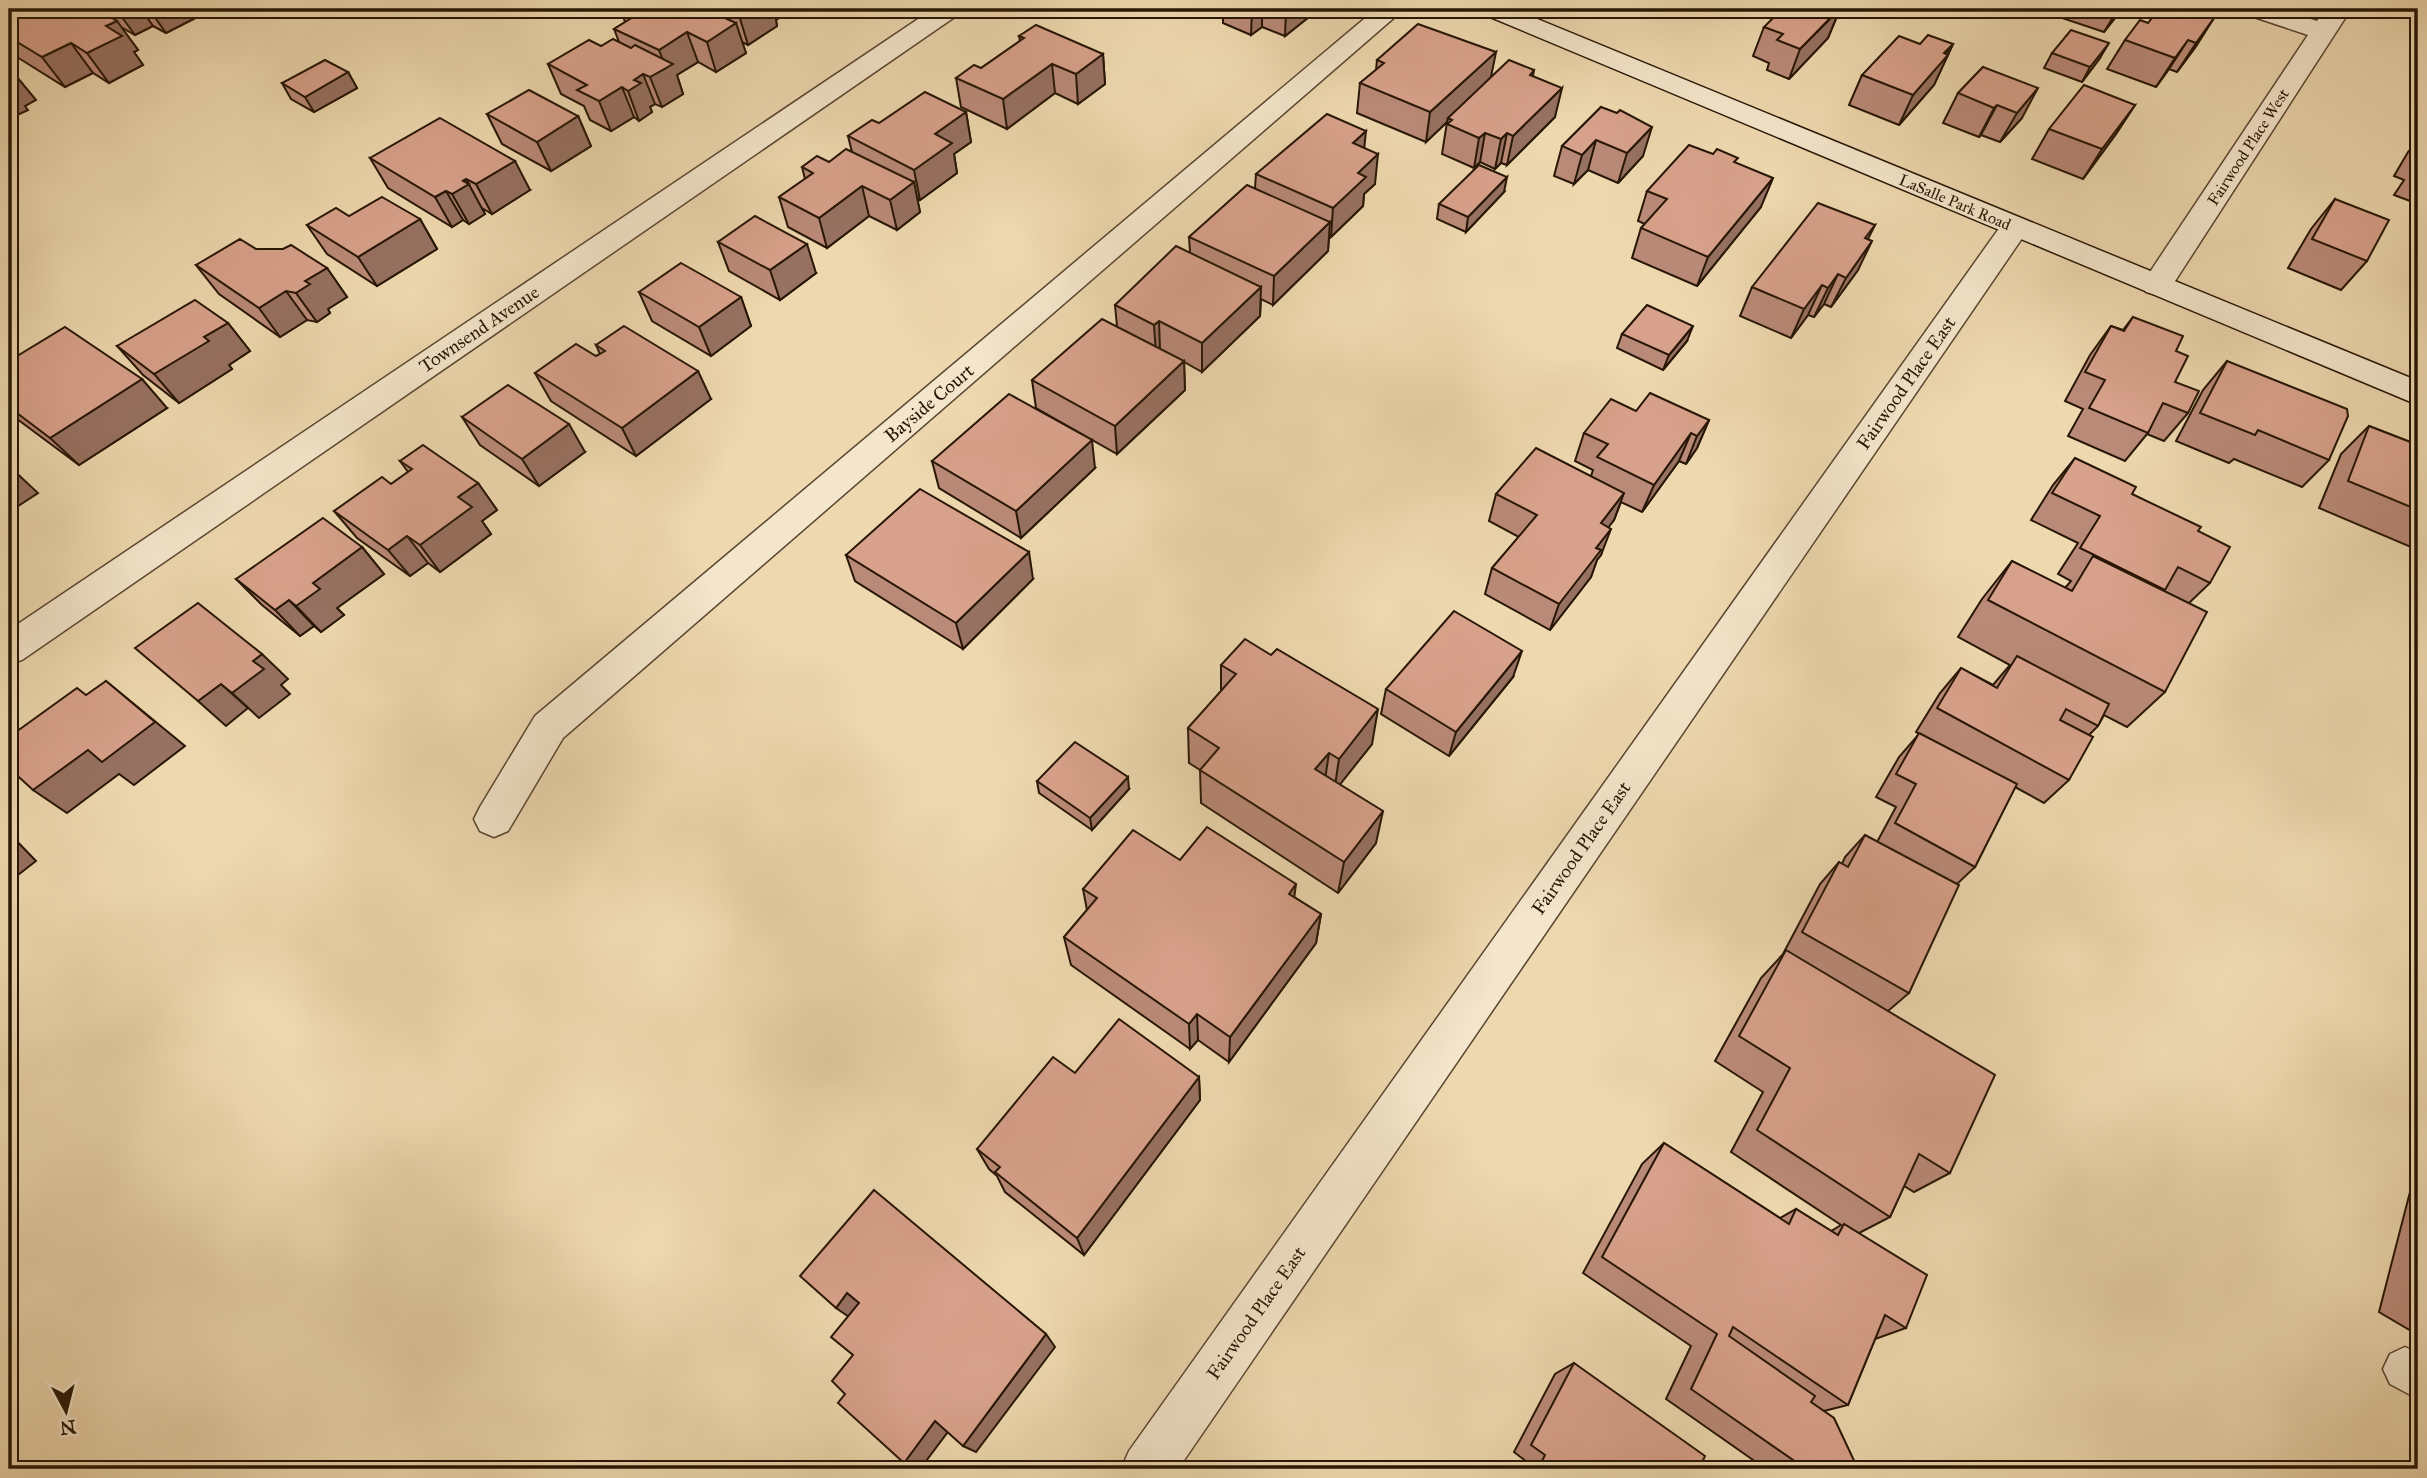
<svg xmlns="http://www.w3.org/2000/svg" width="2427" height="1478" font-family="'IM FELL Great Primer',serif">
<rect width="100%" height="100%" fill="#eed8af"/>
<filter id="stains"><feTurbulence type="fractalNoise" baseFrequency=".00286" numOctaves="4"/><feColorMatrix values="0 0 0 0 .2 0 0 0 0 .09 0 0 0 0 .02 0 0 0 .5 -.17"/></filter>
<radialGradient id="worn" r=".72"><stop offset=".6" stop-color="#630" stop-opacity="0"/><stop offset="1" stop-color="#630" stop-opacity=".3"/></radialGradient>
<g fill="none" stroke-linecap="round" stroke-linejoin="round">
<g stroke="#594630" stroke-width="3">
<polygon id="service" points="2405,1347 2418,1353 2418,1399 2390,1384 2383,1369 2390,1354"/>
</g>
<g stroke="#594630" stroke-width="3">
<g id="minor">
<polygon points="1376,9 1404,9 563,738 508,831 494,837 480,831 474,819 480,807 535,716"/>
<polygon points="2241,9 2279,9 2317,21 2325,9 2351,9 2168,292 2157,295 2146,292 2142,285 2146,278 2308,35 2245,14"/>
<polygon points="2015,218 2025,220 2030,227 2025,234 1178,1469 1121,1469 1129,1451 2005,220"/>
</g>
</g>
<g stroke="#594630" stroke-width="3">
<polygon id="tertiary" points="933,9 963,9 959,14 22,660 9,664 9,630"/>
</g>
<g stroke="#271605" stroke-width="3">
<polygon id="secondary" points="1479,9 1513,9 2418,381 2418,405 1483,14"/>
</g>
<use href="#service" fill="#f4e6cb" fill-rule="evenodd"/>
<use href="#minor" fill="#f4e6cb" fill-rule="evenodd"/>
<use href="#tertiary" fill="#f4e6cb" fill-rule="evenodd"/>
<use href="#secondary" fill="#f4e6cb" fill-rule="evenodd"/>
</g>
<g fill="#ba8a78" stroke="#271605" stroke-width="2">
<polygon points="100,9 205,9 207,12 166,33 153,26 135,35 121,27 138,50 134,52 143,65 109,83 93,73 65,87 9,52 9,11 35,10 103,12"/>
<polygon points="648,9 793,9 776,20 777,26 748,45 742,42 746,53 716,72 698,62 677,75 683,94 662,107 655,104 650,107 652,112 639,121 634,117 611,131 590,120 584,106 561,94 548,64 601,46 619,42 614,29 625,22 623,16"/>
<polygon points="1174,9 1215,9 1204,17 1187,11 1184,13"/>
<polygon points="1223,9 1319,9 1285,36 1262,27 1251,35 1223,23"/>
<polygon points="1840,9 1828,38 1789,79 1767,70 1769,63 1753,56 1764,27"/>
<polygon points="2049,9 2122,9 2104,32 2047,13"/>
<polygon points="2198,9 2197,45 2177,72 2169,69 2156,87 2107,69 2125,40 2148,23"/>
<polygon points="1019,36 1103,54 1105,84 1078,104 1055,93 1007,129 961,107 956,78 981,68 1020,41"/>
<polygon points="1920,44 1953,44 1934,85 1899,125 1849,105 1862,75"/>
<polygon points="2052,53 2100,58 2082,82 2044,68"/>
<polygon points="1377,60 1491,77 1534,70 1533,76 1555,117 1507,165 1501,163 1495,169 1480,162 1474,168 1442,154 1447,122 1426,142 1357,113 1360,83 1376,70"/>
<polygon points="1983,67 2022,118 2000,142 1981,135 1979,137 1943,123 1958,93"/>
<polygon points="348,72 357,88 314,112 291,99 282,83"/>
<polygon points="2135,105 2116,134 2083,179 2032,159 2049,129"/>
<polygon points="1601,107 1643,156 1618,183 1588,170 1574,184 1554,176 1562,146"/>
<polygon points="966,112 971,142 954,154 957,173 920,200 917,198 920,212 897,230 869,216 827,248 788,227 779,197 805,179 802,167 829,162 852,152 848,136 879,123"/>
<polygon points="487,114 578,116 591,146 551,171 502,144"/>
<polygon points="2418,140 2418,204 2394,195 2404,180 2394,176 2408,152"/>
<polygon points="1364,148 1375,184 1364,194 1363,206 1331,237 1329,236 1328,251 1273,305 1261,299 1260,316 1202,372 1184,362 1185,390 1117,454 1036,408 1032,380 1117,326 1115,305 1190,252 1189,237 1255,188 1256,174"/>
<polygon points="370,158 530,190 492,214 482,208 485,214 469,224 463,220 452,227 388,188"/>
<polygon points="1736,163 1761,207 1697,286 1632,258 1641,228 1645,224 1638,221 1647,191"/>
<polygon points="1504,192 1466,232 1437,219 1439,204"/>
<polygon points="2335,199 2367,261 2341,290 2288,268 2311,229"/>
<polygon points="349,216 420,219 437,249 377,286 327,254 307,225"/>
<polygon points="1875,225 1868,239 1858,270 1831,307 1824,304 1814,317 1808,315 1791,338 1740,316 1752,287"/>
<polygon points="718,242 816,273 780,300 729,271"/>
<polygon points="256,249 327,268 347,297 328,309 330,313 317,322 307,320 280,337 219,294 196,265"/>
<polygon points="639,292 741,297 751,326 711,356 652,321"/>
<polygon points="2133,317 2176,351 2175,382 2188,413 2164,441 2147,434 2125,461 2068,436 2083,409 2065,401 2090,355 2111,326 2123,330"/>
<polygon points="228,323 250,351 229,365 232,369 179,403 143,375 117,346"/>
<polygon points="1622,334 1687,341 1663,370 1617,348"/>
<polygon points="596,345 711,399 636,456 551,401 535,373 596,356 600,354"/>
<polygon points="9,361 167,408 79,465 9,413 9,372 10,371 9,370"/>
<polygon points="2227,361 2329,460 2302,487 2234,459 2229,463 2176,441 2203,390"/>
<polygon points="1636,411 1709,420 1697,448 1686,464 1679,461 1642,512 1621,502 1614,520 1608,527 1601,555 1597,560 1591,577 1550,630 1485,594 1492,568 1519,537 1489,521 1496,494 1591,476 1593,470 1575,461 1584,433"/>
<polygon points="462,417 585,452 539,486 480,445"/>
<polygon points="2369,426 2418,445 2418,550 2319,508 2341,454"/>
<polygon points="2075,458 2132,494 2198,531 2210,583 2189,603 2165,692 2127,727 2104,715 2098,726 2089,735 2069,780 2044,803 2015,787 1975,867 1957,884 1909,993 1888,1011 1950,1173 1914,1192 1904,1186 1890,1217 1859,1233 1906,1328 1875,1339 1848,1405 1824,1411 1858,1469 1766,1469 1666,1399 1691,1346 1583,1273 1642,1164 1664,1143 1780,1218 1796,1209 1831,1231 1841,1225 1731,1152 1763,1092 1715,1061 1761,978 1785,952 1784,952 1820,884 1839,862 1842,864 1845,857 1865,835 1877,842 1896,807 1876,797 1899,757 1919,734 1916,732 1940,693 1961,668 1993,685 2010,665 1958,637 1982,599 2012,561 2065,588 2071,581 2058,574 2078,543 2031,520 2053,485"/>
<polygon points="400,461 478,483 497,510 482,521 491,534 440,572 428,563 410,576 357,538 334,511 391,484 408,472"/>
<polygon points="932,461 1095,468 1021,538 939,488"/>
<polygon points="362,547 384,574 337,608 344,615 321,632 314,626 300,636 262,605 236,579"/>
<polygon points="846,555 1033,579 963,649 855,581"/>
<polygon points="1271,655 1372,744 1340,784 1376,843 1338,893 1201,803 1200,770 1189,763 1188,728 1221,692 1221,665"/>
<polygon points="1513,677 1449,756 1381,714 1386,689"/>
<polygon points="1037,781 1129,789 1092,830 1039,793"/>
<polygon points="1180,860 1294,897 1321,914 1316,943 1229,1062 1198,1040 1190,1049 1071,965 1064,937 1087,910 1083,889"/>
<polygon points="1075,1073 1199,1077 1200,1100 1084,1255 1005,1192 997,1176 989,1169 977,1149"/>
<polygon points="2418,1161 2418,1335 2379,1312"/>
<polygon points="1574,1363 1699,1469 1523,1469 1527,1462 1514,1452 1555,1374"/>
</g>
<g fill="#977161" stroke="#271605" stroke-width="2">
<polygon points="116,9 141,9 153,26 135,35"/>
<polygon points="149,9 205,9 207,12 166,33"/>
<polygon points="749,9 793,9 776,20 777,26 748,45 739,15"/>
<polygon points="1204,9 1215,9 1204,17"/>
<polygon points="1252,9 1262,9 1262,27 1251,35"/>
<polygon points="1286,9 1319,9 1285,36"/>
<polygon points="1840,9 1828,38 1789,79 1800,49"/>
<polygon points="2118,9 2122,9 2104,32"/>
<polygon points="2216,15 2197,45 2177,72 2196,43"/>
<polygon points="117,21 138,50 134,52 143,65 109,83 87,53 106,26"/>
<polygon points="736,23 746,53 716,72 707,42"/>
<polygon points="687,32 698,62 677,75 683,94 662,107 650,77 666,68 659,50"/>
<polygon points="2188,40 2169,69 2156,87 2175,58"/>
<polygon points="71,43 93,73 65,87 42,57"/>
<polygon points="2109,43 2100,58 2082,82 2090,67"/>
<polygon points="1953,44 1934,85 1899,125 1913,95"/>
<polygon points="1496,52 1490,82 1448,118 1447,122 1426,142 1430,112"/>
<polygon points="1103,54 1105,84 1078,104 1076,74"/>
<polygon points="1052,64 1055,93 1007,129 1003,99"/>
<polygon points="12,71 36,100 25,106 28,110 9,119 9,72"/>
<polygon points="348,72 357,88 314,112 305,97"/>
<polygon points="643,74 655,104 650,107 652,112 639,121 628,91 634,80"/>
<polygon points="622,87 634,117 611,131 599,101"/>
<polygon points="1562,88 1555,117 1507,165 1513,136"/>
<polygon points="2038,88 2022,118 2000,142 2017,113"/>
<polygon points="1997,105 1981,135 1979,137 1994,108"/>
<polygon points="2135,105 2116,134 2083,179 2102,149"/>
<polygon points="966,112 971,142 954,154 957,173 920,200 914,170 935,134"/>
<polygon points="578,116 591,146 551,171 537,142"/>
<polygon points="1652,127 1643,156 1618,183 1627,153"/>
<polygon points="1366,131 1363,160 1353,143"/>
<polygon points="1485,133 1480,162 1474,168 1479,138"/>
<polygon points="1507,133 1501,163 1495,169 1501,139"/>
<polygon points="1596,140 1588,170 1574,184 1582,155"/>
<polygon points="1378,154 1375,184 1364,194 1363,206 1331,237 1333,208 1358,173"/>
<polygon points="515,161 530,190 492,214 476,184"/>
<polygon points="1507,177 1504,192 1466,232 1468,217"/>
<polygon points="1773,178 1761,207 1697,286 1708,257"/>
<polygon points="466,179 485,214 469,224 452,194 463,181"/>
<polygon points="914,182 920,212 897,230 890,200"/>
<polygon points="862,186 869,216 827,248 819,218"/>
<polygon points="446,191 463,220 452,227 435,197"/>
<polygon points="420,219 437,249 377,286 358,257"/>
<polygon points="1330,222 1328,251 1273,305 1274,276"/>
<polygon points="1872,241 1858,270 1831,307 1846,278"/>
<polygon points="807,244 816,273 780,300 770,270"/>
<polygon points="327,268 347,297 328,309 330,313 317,322 296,293 305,281"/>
<polygon points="1838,274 1824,304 1814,317 1828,288"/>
<polygon points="1822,285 1808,315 1791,338 1804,309"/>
<polygon points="1261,287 1260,316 1202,372 1202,343"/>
<polygon points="286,291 307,320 280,337 259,308"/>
<polygon points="741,297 751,326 711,356 699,327"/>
<polygon points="1159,321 1160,350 1156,354 1154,325"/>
<polygon points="228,323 250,351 229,365 232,369 179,403 154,374 204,337"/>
<polygon points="1693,326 1687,341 1663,370 1669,355"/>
<polygon points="1184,361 1185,390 1117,454 1115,426"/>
<polygon points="698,371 711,399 636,456 622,428"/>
<polygon points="142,379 167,408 79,465 50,438"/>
<polygon points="1709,420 1697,448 1686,464 1697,436"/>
<polygon points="569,424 585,452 539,486 522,459"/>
<polygon points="1691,433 1679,461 1642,512 1654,485"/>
<polygon points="1092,440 1095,468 1021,538 1016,511"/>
<polygon points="9,466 38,493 9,512"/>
<polygon points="478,483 497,510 482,521 491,534 440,572 420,545 458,497"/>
<polygon points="1624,493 1614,520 1591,550 1601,523"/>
<polygon points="1611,529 1601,555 1597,560 1591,577 1550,630 1559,604 1596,548"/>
<polygon points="407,536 428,563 410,576 388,550"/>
<polygon points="362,547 384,574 337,608 344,615 321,632 296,606 313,583"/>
<polygon points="1029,552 1033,579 963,649 956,623"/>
<polygon points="289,600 314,626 300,636 275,610"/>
<polygon points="1522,651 1513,677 1449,756 1456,732"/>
<polygon points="262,654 288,679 281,685 290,694 259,718 232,693 253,661"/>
<polygon points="106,681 185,746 134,785 119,774 67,813 33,790"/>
<polygon points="221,684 248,708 226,726 198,701"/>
<polygon points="1378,709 1372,744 1334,792 1339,759"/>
<polygon points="1329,753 1324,786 1315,769"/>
<polygon points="1128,777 1129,789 1092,830 1090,818"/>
<polygon points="1383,811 1376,843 1338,893 1344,862"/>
<polygon points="9,833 36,861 9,882"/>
<polygon points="1296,884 1292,914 1289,894"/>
<polygon points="1321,914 1316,943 1229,1062 1230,1037"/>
<polygon points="1197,1014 1198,1040 1190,1049 1189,1024"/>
<polygon points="1199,1077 1200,1100 1084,1255 1077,1238"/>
<polygon points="847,1293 866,1307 855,1321 836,1308"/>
<polygon points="1046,1334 1055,1347 976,1452 963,1446"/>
<polygon points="935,1421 950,1429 920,1469 904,1463"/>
</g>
<g fill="#d8a18b" stroke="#271605" stroke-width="2">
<polygon points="13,9 33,9 35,10 38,9 96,9 117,21 106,26 122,36 87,53 71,43 42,57 9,37 9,11"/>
<polygon points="636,9 646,10 648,9 705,9 736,23 707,42 687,32 659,50 614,29 630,19 623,16"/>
<polygon points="726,9 749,9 739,15"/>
<polygon points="1782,9 1839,9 1800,49 1777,40 1783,34 1764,27"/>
<polygon points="2159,9 2198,9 2216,15 2196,43 2188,40 2175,58 2125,40 2140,20 2148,23"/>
<polygon points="1418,24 1496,52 1430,112 1360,83 1384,63 1377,60"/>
<polygon points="1036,25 1103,54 1076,74 1052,64 1003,99 956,78 974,65 981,68 1024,38 1019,36"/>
<polygon points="2071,30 2109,43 2090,67 2052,53"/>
<polygon points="1928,35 1953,44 1944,53 1948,55 1913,95 1862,75 1899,36 1920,44"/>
<polygon points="613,39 631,48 635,45 673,64 650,77 643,74 634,80 641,83 628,91 622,87 599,101 577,90 587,85 548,64 589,40 601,46"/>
<polygon points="325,60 348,72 305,97 282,83"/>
<polygon points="1509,60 1534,70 1530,75 1562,88 1513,136 1507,133 1501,139 1485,133 1479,138 1447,124 1452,120 1448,118"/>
<polygon points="1983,67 2038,88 2017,113 1997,105 1994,108 1958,93"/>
<polygon points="2084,85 2135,105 2102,149 2049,129"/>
<polygon points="529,90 578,116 537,142 487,114"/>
<polygon points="925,92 966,112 935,134 952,143 914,170 848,136 872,120 879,123"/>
<polygon points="1601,107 1617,113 1620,110 1652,127 1627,153 1596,140 1582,155 1562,146"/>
<polygon points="1327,114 1366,131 1353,143 1378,154 1358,173 1366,177 1333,208 1256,174"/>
<polygon points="440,118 515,161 476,184 466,179 463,181 469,184 452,194 446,191 435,197 370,158"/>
<polygon points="1689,145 1713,154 1717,149 1738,158 1734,162 1773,178 1708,257 1641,228 1667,199 1647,191"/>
<polygon points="846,149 914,182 890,200 862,186 819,218 779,197 813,173 802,167 817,156 829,162"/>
<polygon points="1479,165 1507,177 1468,217 1439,204"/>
<polygon points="1247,185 1330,222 1274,276 1189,237"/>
<polygon points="382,197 420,219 358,257 307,225 336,208 349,216"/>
<polygon points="2335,199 2389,220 2367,261 2312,239"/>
<polygon points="1818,203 1875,225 1865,238 1872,241 1846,278 1838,274 1828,288 1822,285 1804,309 1752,287"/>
<polygon points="755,216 807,244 770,270 718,242"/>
<polygon points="240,239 256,249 283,249 291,245 327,268 305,281 310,284 296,293 286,291 259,308 196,265"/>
<polygon points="1176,246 1261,287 1202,343 1159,321 1154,325 1115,305"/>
<polygon points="681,263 741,297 699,327 639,292"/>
<polygon points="195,300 228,323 204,337 209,341 154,374 117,346"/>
<polygon points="1647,305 1693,326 1669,355 1622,334"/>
<polygon points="2133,317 2183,336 2176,351 2188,356 2175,382 2199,391 2188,413 2163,403 2148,433 2089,408 2105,380 2085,372 2111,326 2124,331"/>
<polygon points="1102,319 1184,361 1115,426 1032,380"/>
<polygon points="624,326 698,371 622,428 535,373 576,344 596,356 605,351 596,345"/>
<polygon points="65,327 142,379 50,438 9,407 9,372 11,370 9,368 9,361"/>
<polygon points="2227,361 2347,409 2348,416 2329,460 2258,430 2255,435 2200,413"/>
<polygon points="508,385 569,424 522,459 462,417"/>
<polygon points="1650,393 1709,420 1697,436 1691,433 1654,485 1597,457 1608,444 1584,433 1611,399 1636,411"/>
<polygon points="1009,394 1092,440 1016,511 932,461"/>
<polygon points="2369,426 2418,445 2418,510 2348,481"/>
<polygon points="423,445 478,483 458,497 472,507 420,545 407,536 388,550 334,511 382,477 391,484 412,469 400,461"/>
<polygon points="1536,448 1624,493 1601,523 1611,529 1596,548 1601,550 1559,604 1492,568 1537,515 1496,494"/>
<polygon points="2075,458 2136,487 2132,494 2201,527 2198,531 2230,547 2210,583 2178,567 2165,590 2080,548 2100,516 2052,493"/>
<polygon points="920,489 1029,552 956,623 846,555"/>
<polygon points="323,518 362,547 313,583 320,589 296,606 289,600 275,610 236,579"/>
<polygon points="2093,556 2207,612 2165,692 1988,600 2012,561 2072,591"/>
<polygon points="198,603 262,654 253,661 264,669 232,693 221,684 198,701 135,648"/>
<polygon points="1454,611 1522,651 1456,732 1386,689"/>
<polygon points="1245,639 1271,655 1277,649 1378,709 1339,759 1329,753 1315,769 1383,811 1344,862 1200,770 1219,748 1188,728 1236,674 1221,665"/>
<polygon points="2017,656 2109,704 2098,726 2066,709 2060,720 2093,737 2069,780 1937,708 1961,668 1997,688"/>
<polygon points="106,681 155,722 102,762 88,750 33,790 9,768 9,737 77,688 86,695"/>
<polygon points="1919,733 2017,784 1975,867 1895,823 1916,784 1896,774"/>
<polygon points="1075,742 1128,777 1090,818 1037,781"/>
<polygon points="1207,827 1296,884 1289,894 1321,914 1230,1037 1197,1014 1189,1024 1064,937 1097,898 1083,889 1133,830 1180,860"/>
<polygon points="1865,835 1959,885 1909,993 1802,932 1839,862 1848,867"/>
<polygon points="1786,950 1995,1075 1950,1173 1919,1154 1890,1217 1757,1130 1790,1068 1739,1036"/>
<polygon points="1119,1019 1199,1077 1077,1238 995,1172 1000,1167 977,1149 1053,1057 1075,1073"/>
<polygon points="1664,1143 1789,1224 1796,1209 1838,1235 1844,1224 1927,1275 1906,1328 1885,1315 1848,1405 1733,1327 1729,1336 1815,1396 1811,1402 1834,1418 1858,1469 1806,1469 1691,1389 1717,1334 1602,1257"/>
<polygon points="874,1190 1046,1334 963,1446 935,1421 904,1463 838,1403 845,1394 832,1381 853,1355 831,1337 859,1303 847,1293 836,1308 800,1276"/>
<polygon points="1574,1363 1705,1456 1699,1469 1538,1469 1545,1455 1531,1445"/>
</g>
<g text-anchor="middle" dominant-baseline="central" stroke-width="5" stroke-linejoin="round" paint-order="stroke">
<g font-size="16" fill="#271605" stroke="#f4e6cb">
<text transform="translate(2248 147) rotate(-57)">Fairwood Place West</text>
<text transform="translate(1955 202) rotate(23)">LaSalle Park Road</text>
</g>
<g font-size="19" fill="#271605" stroke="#f4e6cb">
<text transform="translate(479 329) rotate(-34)">Townsend Avenue</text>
<text transform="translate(1906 383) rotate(-55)">Fairwood Place East</text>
<text transform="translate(929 403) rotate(-40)">Bayside Court</text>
<text transform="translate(1581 848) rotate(-55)">Fairwood Place East</text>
<text transform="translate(1256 1313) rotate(-55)">Fairwood Place East</text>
</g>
</g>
<rect width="2427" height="1478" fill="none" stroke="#eed8af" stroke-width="35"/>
<rect x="10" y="10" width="2406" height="1457" fill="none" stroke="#271605" stroke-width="3.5"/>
<rect x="18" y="18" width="2392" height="1443" fill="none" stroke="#271605" stroke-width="2"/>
<g transform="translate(66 1411) rotate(173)" stroke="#f4e6cb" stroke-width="5" paint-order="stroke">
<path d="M0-5L12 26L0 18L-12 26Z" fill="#271605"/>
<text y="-10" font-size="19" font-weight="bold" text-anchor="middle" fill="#271605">N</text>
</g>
<rect width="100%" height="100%" filter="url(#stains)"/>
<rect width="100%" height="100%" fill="url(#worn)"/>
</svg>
